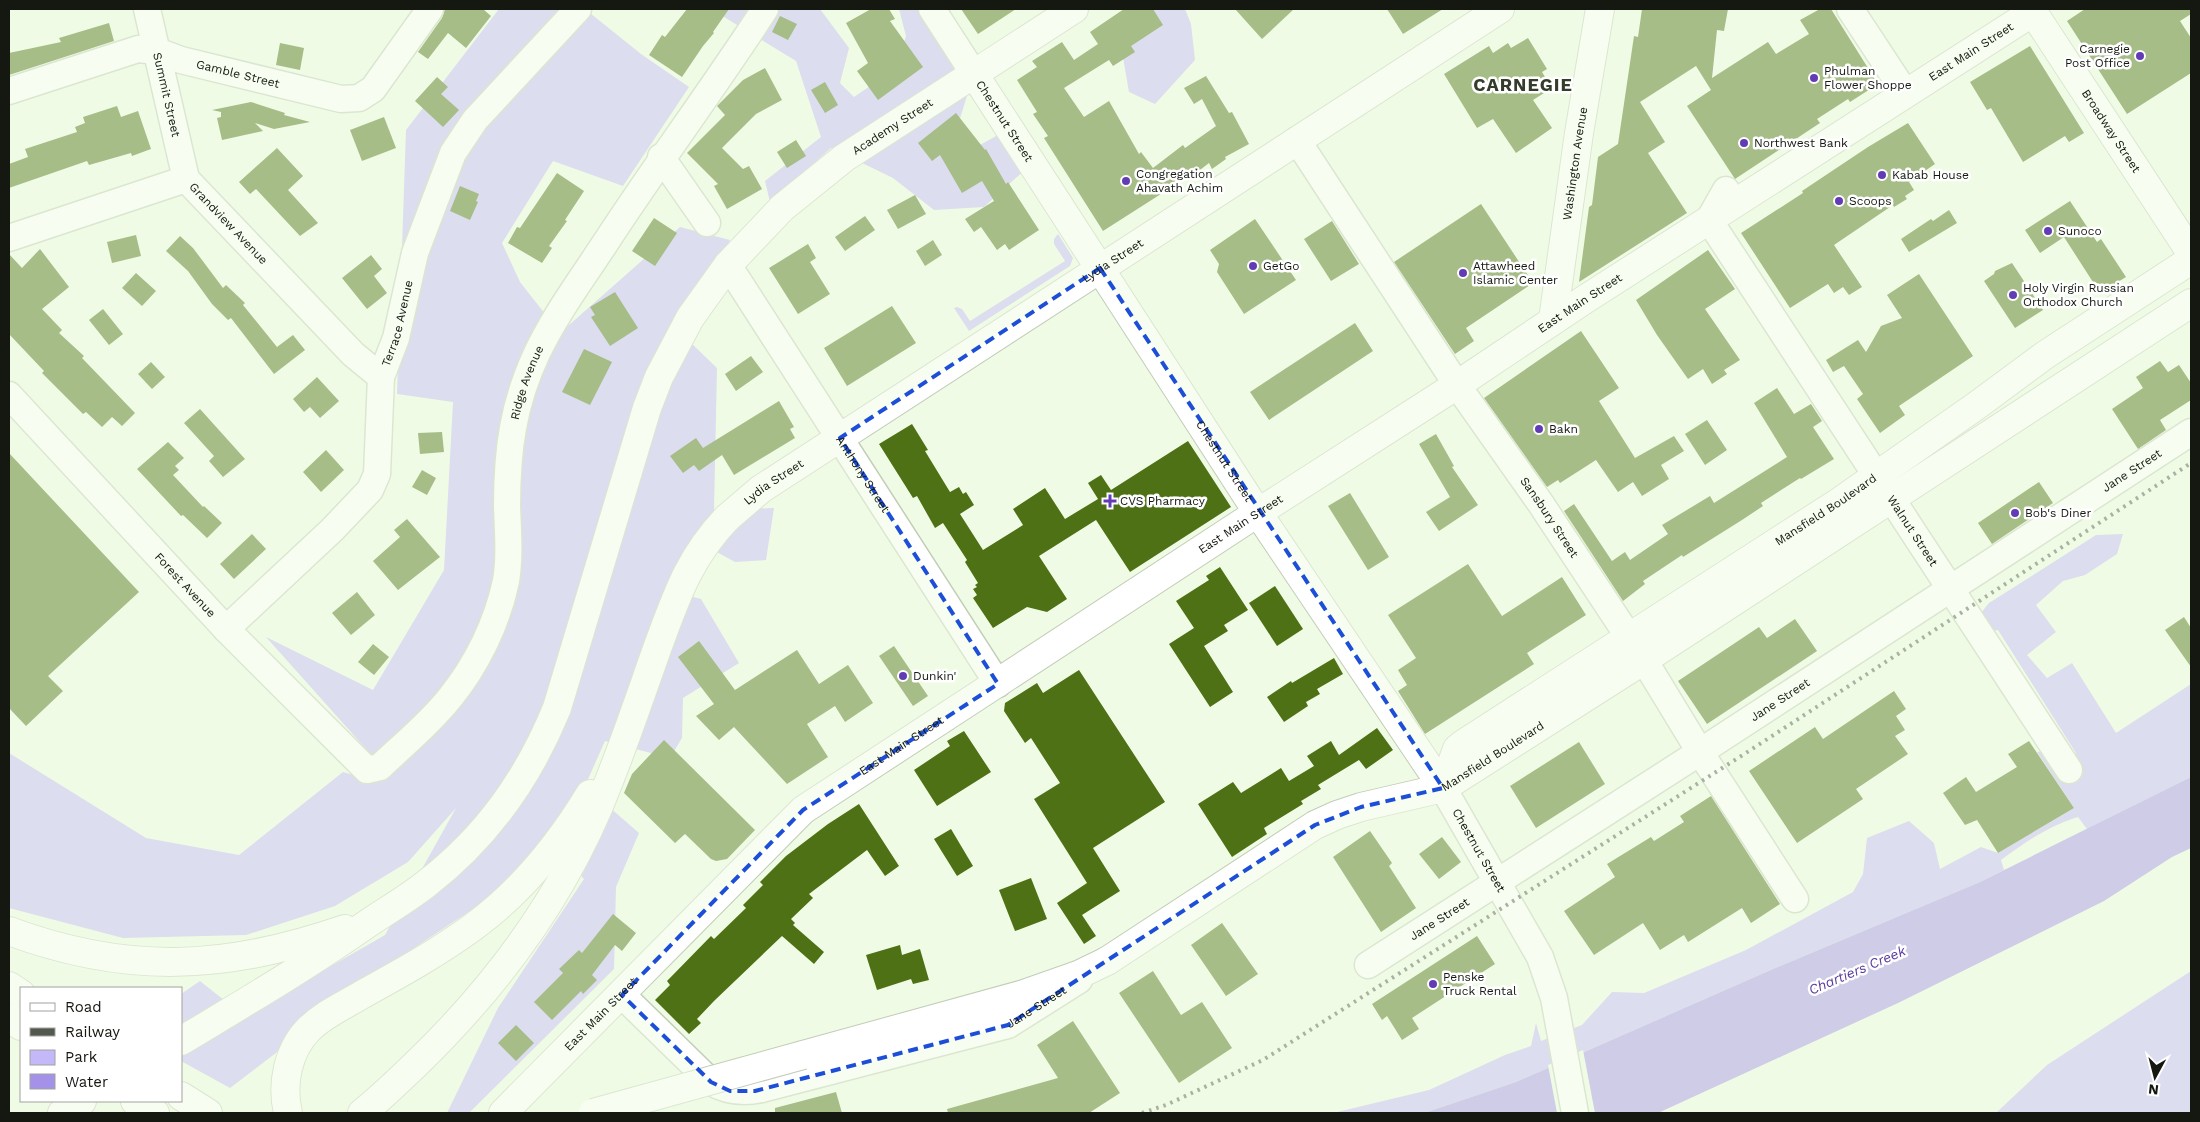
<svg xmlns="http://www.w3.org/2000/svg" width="2200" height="1122" font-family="'Work Sans',sans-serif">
<rect width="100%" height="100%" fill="#f0fbe5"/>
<g fill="#c4b8f8">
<polygon points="499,9 585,9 641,54 689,87 623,186 553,161 502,243 520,282 560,333 680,227 730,240 688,340 717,368 714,510 774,508 766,560 735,562 715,551 668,590 701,599 739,663 683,698 682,738 670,758 605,741 585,786 639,833 616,887 614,969 469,1113 447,1113 498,1008 584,879 559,852 411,950 230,1088 181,1061 181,994 200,981 244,1016 385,935 456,808 408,862 335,906 246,935 123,938 9,908 9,753 146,838 239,855 343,772 374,781 367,750 266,637 373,690 444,570 453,402 397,394 406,130"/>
<polygon points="711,9 820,9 849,48 840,83 854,97 895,69 906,36 899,9 924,9 954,55 961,27 970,86 946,164 1005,131 1028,167 984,207 934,210 893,178 831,148 770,202 765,181 821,137 796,61"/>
<polygon points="1148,9 1185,9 1191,24 1195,60 1155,104 1129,92 1121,46 1152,25"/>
<polygon points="1058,234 1073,258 1070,266 969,331 954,308 957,307 962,309 970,321 1065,261 1054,244 1054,239"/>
<path d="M2123,534L2117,554L2085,575L2063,581L2036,605L2056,632L2027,655L2047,678L2072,663L2116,733L2191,684V777L2087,829L2078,817C2049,826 2025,842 2001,860L2004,870L1980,882L1773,969L1516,1082L1424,1113H1333L1429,1090L1505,1055L1531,1046L1536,1023L1541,1041L1582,1025L1612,992L1644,993L1746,950L1853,892L1863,874L1867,838L1909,821L1934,843L1940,869L1981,847L1998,853L2074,808L2037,752L2048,751L2073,756L2076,753L1998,630L1985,632L1976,619L1989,603L2096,535Z"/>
<polygon points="2191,971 2191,1113 1996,1113 2047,1065"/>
</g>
<polygon fill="#a492e8" points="2191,777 2191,848 2172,857 2104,901 1898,1003 1658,1113 1424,1113 1516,1082 1773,969 1980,882"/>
<polygon fill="#f0fbe5" points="1583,1050 1595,1113 1557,1113 1548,1065"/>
<g fill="#4d7114">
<polygon points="445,9 483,9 491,16 466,48 448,33 428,59 418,52 442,18"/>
<polygon points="687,9 729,9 713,32 714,33 703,46 682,77 649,55 662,35 665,37"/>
<polygon points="871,9 889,9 895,19 890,21 923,67 878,100 857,71 868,63 846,23"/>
<polygon points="961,9 1016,9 978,34"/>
<polygon points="1124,9 1153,9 1163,25 1131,46 1135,52 1113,66 1109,60 1064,88 1084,117 1109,101 1139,154 1141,152 1153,168 1183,145 1185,148 1216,126 1202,99 1194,104 1184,88 1206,76 1229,113 1232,112 1249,144 1225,157 1226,159 1212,169 1209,163 1187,180 1186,178 1103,231 1044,138 1048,136 1033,114 1037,112 1017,80 1037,67 1032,61 1062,42 1074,60 1098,44 1090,32"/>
<polygon points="1235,9 1294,9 1262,39"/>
<polygon points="1387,9 1443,9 1403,34"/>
<polygon points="1642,9 1728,9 1724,31 1717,30 1712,78 1768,42 1776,54 1809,34 1800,20 1820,9 1831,9 1878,84 1850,102 1848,99 1817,119 1820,123 1735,179 1687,106 1711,90 1696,66 1640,102 1665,142 1648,153 1687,213 1579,282 1589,207 1592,205 1598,157 1618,144 1634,36 1638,37"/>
<polygon points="2085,9 2191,9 2191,14 2180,21 2191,38 2191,73 2127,114 2067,21"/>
<polygon points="780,16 797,24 788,40 772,32"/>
<polygon points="109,23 114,41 9,75 9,53 61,42 59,38"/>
<polygon points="1528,38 1547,69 1542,72 1552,88 1533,100 1552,128 1516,153 1493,119 1477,128 1444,74 1489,46 1493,53 1508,43 1511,48"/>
<polygon points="280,43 304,48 300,70 276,65"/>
<polygon points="2030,46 2084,133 2069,142 2065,136 2023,162 1991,108 1987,110 1970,82"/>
<polygon points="765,68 782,100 756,114 722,148 743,169 749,166 762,189 727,209 714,186 718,184 687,153 725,115 717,106 743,80"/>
<polygon points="437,77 448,87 441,94 459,110 443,127 415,101"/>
<polygon points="825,82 838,105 825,113 811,90"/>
<polygon points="251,102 285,113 284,115 310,122 274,129 255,123 263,131 222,140 217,118 221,117 221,112 212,110"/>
<polygon points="117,106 121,117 138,111 151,149 132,156 131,153 89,165 87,161 9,188 9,164 28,157 25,149 77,132 75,127 85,123 83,117"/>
<polygon points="956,113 985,150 986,149 1006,184 1008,182 1039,230 1009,250 1005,244 997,250 981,227 974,232 965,219 994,201 982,181 962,193 940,155 932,161 918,143"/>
<polygon points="384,117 396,148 362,161 350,130"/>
<polygon points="1908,123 1935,164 1909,182 1914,190 1905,196 1907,199 1894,207 1893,205 1834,245 1862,287 1849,295 1843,287 1834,293 1828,284 1790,308 1741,233 1803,193 1802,191 1868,147"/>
<polygon points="796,140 806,156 787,168 777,152"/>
<polygon points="277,148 303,176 288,190 318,223 300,236 256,189 250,194 239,182"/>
<polygon points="557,173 584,191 565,220 567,221 549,246 552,248 542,263 508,243 517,227 520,228"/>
<polygon points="460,186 479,194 476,201 478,202 470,220 450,211"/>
<polygon points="915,195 926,214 898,229 887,210"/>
<polygon points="2070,201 2097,242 2101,239 2126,277 2100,293 2064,237 2040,253 2025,230"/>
<polygon points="1481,204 1533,283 1466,328 1474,341 1455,354 1394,262"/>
<polygon points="1949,210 1957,223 1909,252 1901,239 1931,219 1933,221"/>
<polygon points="865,216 875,230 845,251 835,237"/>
<polygon points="654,218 677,233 655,266 632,251"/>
<polygon points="1255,219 1296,280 1244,314 1217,272 1219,264 1210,250"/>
<polygon points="1332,221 1359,264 1331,281 1304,239"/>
<polygon points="136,235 141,256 112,263 107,242"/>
<polygon points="180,236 193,248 223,288 226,285 245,303 243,305 277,347 293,335 305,350 274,374 231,318 228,320 212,304 188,271 166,251"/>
<polygon points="933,240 942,255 925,266 916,251"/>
<polygon points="808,244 816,258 810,262 830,294 798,314 769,268"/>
<polygon points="40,249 69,287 42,309 62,330 59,333 84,356 82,358 135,413 122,426 112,417 102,427 86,412 83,414 42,373 44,371 9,334 9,254 22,268"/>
<polygon points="1708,250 1735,289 1705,309 1740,360 1724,370 1727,374 1712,384 1703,369 1688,379 1657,335 1636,300"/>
<polygon points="371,255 382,269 374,276 387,293 367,309 342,278"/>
<polygon points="2012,263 2043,310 2015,328 1984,281 1994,274 1995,271"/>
<polygon points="136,273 156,291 142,306 122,288"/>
<polygon points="1919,274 1973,356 1899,406 1905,415 1880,433 1857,399 1863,394 1844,366 1833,372 1826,360 1858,340 1866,352 1881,326 1902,318 1887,295"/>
<polygon points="615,292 638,328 610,346 591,317 595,315 590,307"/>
<polygon points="892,306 916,343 847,386 824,348"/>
<polygon points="103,309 123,334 109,345 89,320"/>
<polygon points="1355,323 1373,351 1269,420 1250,392"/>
<polygon points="1581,331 1619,388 1599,401 1635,458 1674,436 1684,451 1661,465 1669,479 1642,496 1633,482 1618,492 1596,460 1560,483 1558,480 1547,487 1484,398"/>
<polygon points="584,349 612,362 590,405 562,392"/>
<polygon points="751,356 763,372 736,391 725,374"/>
<polygon points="2160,361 2168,372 2179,365 2191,383 2191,400 2160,420 2166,430 2138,449 2112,409 2143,388 2136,377"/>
<polygon points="151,362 165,377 152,389 138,374"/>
<polygon points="317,377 339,401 320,418 310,407 304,412 293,399"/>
<polygon points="1777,388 1794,414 1811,404 1822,421 1813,427 1834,459 1801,479 1800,478 1761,503 1763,506 1742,520 1683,557 1682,555 1643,581 1645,584 1623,601 1564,511 1574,504 1612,561 1625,552 1630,560 1668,534 1662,525 1710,496 1714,503 1787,457 1754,403"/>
<polygon points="779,401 794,427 790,429 795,438 734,475 722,455 699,471 694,465 683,473 670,456 696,438 703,448"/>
<polygon points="200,409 245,459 223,477 209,461 214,456 184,423"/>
<polygon points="1707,420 1727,450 1705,465 1685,434"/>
<polygon points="912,424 928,450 925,451 950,492 959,487 963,494 966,492 974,505 960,514 983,550 1023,525 1013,509 1045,488 1065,519 1098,499 1088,483 1101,475 1111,490 1188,441 1231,507 1130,572 1096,520 1039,556 1067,599 1047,612 1027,607 993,628 973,598 977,595 973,589 977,587 975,585 978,583 965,562 967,560 943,523 935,528 917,496 913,498 879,444"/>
<polygon points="442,432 444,452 420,454 418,433"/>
<polygon points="1436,434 1454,466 1452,467 1478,505 1439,531 1426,512 1450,497 1419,444"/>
<polygon points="168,442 184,458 175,466 179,470 173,475 203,507 204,506 222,523 207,538 183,515 181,516 137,469"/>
<polygon points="326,450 344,470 321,492 303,472"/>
<polygon points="9,453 139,592 48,676 63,691 26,726 9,708"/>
<polygon points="422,470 436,478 427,495 412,487"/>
<polygon points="2039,482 2053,503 1992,544 1978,523"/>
<polygon points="1350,493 1389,557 1368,570 1328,506"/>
<polygon points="407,519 440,557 398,590 373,561 400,537 394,530"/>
<polygon points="252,534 266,549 234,579 220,564"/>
<polygon points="1468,564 1502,616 1562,577 1586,615 1527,653 1534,664 1425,734 1398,691 1407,685 1398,670 1416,658 1388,615"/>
<polygon points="1220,567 1248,610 1224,625 1228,631 1204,646 1233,692 1210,707 1169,644 1194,628 1176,601 1209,580 1206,576"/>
<polygon points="1275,586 1303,629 1277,646 1249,603"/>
<polygon points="357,592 375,615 351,635 332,613"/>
<polygon points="2184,617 2191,628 2191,667 2165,630"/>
<polygon points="1795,619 1817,651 1707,724 1678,681 1759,627 1767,638"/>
<polygon points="699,641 735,690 797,650 819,684 848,665 873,703 845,722 835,706 807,724 828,757 787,784 734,727 719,740 696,716 714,704 678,657"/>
<polygon points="373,644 389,657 374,675 358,662"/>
<polygon points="894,646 928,696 913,706 879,656"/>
<polygon points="1334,658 1343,674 1317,689 1320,694 1306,702 1308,706 1284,722 1267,697 1291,681 1292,683"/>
<polygon points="1079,670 1165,802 1093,848 1120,891 1082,915 1096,936 1084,944 1057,903 1087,883 1034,799 1060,783 1031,738 1025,743 1004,711 1005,703 1037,683 1043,693"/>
<polygon points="1894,691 1906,709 1896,716 1905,730 1895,736 1908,754 1856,789 1863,799 1797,843 1749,771 1815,727 1823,739"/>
<polygon points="1377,728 1393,750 1366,769 1359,760 1318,785 1321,789 1301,801 1303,804 1264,828 1267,834 1232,857 1198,804 1233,782 1241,793 1281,768 1289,781 1314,766 1307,756 1331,741 1339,755"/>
<polygon points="964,731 991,772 937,806 914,770 950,746 947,741"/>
<polygon points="664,740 755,830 727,859 716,861 711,859 685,834 675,843 624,793 632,774"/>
<polygon points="2029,741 2074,808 1998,853 1977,820 1965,825 1943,793 1966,777 1976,792 2017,767 2008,754"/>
<polygon points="1579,742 1605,784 1536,828 1510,786"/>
<polygon points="1711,796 1780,904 1751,923 1742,908 1688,942 1684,935 1660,950 1643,923 1594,955 1564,911 1615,877 1607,864 1651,837 1654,841 1684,822 1680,816"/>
<polygon points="859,804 899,866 885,876 867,850 809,894 813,898 791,919 795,923 793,925 824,952 814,964 782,936 714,1001 697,1019 701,1023 689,1034 655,1000 670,985 667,981 711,936 714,939 746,908 743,905 763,885 760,882 786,856 828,824"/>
<polygon points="951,829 973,866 957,876 934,839"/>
<polygon points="1370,831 1392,863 1389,866 1416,908 1381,932 1333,857"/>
<polygon points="1442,837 1461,862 1439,879 1419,854"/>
<polygon points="1031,878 1047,919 1015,931 999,890"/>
<polygon points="613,914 636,933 622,951 615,945 592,975 597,980 583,994 581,991 552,1020 534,1002 563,973 559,969 579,950 582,953"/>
<polygon points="1222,923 1258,974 1226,996 1191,945"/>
<polygon points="1477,936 1495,964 1412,1018 1419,1029 1402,1040 1387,1016 1382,1020 1372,1004"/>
<polygon points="900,945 902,955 920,949 929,980 913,984 911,979 877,990 866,955"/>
<polygon points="1153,971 1181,1015 1202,1002 1232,1048 1179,1083 1119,993"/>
<polygon points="1073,1021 1120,1093 1089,1113 948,1113 947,1109 1058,1078 1037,1045"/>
<polygon points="516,1025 534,1043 516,1061 498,1043"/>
<polygon points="836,1092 842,1113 775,1113 775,1108"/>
</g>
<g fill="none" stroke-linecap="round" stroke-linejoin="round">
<g stroke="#c2cdb7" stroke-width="29">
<g id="minor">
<path id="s1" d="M147,9L186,179"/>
<polyline points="932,9 974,74"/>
<polyline points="1850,9 1906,94"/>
<path id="s2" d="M9,91L138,49L157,51L181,60L341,99L359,98L373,89L430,9"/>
<path id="s3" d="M1297,140L1457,385L1541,504L1644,660L1700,752L1795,899"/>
<polyline points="661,157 707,223"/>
<path id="s4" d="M1726,190L1709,220L2069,770"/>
<path id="s5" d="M9,238L186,179L353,354L381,377"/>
<path id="s6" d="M728,265L998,684"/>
<path id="s7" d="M9,395L226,629L367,770L380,767C403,745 429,724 449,699C476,666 497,624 506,581C510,557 508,532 507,507C507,450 513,404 537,353C555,315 581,280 604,245C656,165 713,89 765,9"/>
<path id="s8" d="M226,629L332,530L370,490L377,474L381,377L396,338L415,253L453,153L475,120L578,9"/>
<path id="s9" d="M1443,788L1540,957L1554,998L1575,1113"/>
<path id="s10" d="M1368,965L1700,752L2191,432"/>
<path id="s11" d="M622,995L711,1082C728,1092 744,1093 762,1089L1008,1025L1079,980"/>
</g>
</g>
<g stroke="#c2cdb7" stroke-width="30">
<g id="major">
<path id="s12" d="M974,74L1258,513L1443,788"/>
<path id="s13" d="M728,265L782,208L844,158L1074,9"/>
<path id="s14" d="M1553,320L1579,133L1600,9"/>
<path id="s15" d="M727,518L761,489L1500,9"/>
<path id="s16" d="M1443,788L1457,749L1463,744L1839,502L1976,406L2045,355L2191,260"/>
<path id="s17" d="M1107,961L1315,825L1337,815L1361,807L1443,788L1644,660L2191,303"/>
<path id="s18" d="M503,1113L803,810L1245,521L1457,385L1584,300L2033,12L2191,253"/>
</g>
</g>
<g stroke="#c2cdb7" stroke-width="30">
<g id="highway">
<path d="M9,931C128,975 226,970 345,929"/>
<polyline points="9,986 21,994"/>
<polyline points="9,1018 21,1026"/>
<path d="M181,1041C244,1003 307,966 367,924C386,911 407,899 426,884C487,837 528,779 557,708L647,408L659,377L690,318L728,265"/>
<polyline points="803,1055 1024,994 1078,975 1107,961"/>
<polyline points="181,1096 208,1113"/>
<polyline points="135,1101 155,1113"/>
<polyline points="62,1113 82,1101"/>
<path d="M288,1113C281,1084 288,1050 309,1029C324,1014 345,1005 363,994C401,973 439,952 473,927C521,892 559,845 590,794"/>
<path d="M362,1113C381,1098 398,1081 415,1065C499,984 568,890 609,781C627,736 642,691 658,646C677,595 689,558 727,518"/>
</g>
</g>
<use href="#minor" stroke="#fff" stroke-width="26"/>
<use href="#major" stroke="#fff" stroke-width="28"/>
<use href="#highway" stroke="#fff" stroke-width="28"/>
<polyline stroke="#53594d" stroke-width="4" stroke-dasharray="2.5 5" stroke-linecap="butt" points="1142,1113 1166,1105 1263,1060 1749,751 2191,463"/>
<g stroke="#c2cdb7" stroke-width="30" stroke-linecap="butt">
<polyline id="highway-bridge" points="593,1113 803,1055"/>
</g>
<use href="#highway-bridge" stroke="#fff" stroke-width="28"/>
</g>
<path d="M0 0H2200V1122H0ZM1100,268L1443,788L1361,807L1315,825L1008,1025L755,1091H730L711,1082L622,995L803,810L998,684L840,438Z" fill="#f0fbe5" fill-opacity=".55" fill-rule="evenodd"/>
<path fill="none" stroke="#1d4ed8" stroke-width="4" stroke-dasharray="10 6" stroke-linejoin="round" d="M1100,268L1443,788L1361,807L1315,825L1008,1025L755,1091H730L711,1082L622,995L803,810L998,684L840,438Z"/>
<g fill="#623cb4" stroke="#fff" stroke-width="2">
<circle cx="2140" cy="56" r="5"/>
<circle cx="1814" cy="78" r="5"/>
<circle cx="1744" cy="143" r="5"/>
<circle cx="1882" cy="175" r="5"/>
<circle cx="1126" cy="181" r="5"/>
<circle cx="1839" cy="201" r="5"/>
<circle cx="2048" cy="231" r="5"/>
<circle cx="1253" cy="266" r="5"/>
<circle cx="1463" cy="273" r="5"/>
<circle cx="2013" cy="295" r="5"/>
<circle cx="1539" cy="429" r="5"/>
<path d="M1107.5 493.5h5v5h5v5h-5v5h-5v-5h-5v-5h5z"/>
<circle cx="2015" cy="513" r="5"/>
<circle cx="903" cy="676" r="5"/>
<circle cx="1433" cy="984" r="5"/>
</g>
<g text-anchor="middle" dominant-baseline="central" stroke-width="5" stroke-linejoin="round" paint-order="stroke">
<g font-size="12" fill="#141810" stroke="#fff" text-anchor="start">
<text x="2130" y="49" text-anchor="end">Carnegie<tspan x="2130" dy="14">Post Office</tspan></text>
<text x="1824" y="71">Phulman<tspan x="1824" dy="14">Flower Shoppe</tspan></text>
<text x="1754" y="143">Northwest Bank</text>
<text x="1136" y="174">Congregation<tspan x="1136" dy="14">Ahavath Achim</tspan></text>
<text x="1892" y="175">Kabab House</text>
<text x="1849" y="201">Scoops</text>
<text x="2058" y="231">Sunoco</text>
<text x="1263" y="266">GetGo</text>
<text x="1473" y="266">Attawheed<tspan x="1473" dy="14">Islamic Center</tspan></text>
<text x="2023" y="288">Holy Virgin Russian<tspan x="2023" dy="14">Orthodox Church</tspan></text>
<text x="1549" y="429">Bakn</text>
<text x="1120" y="501">CVS Pharmacy</text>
<text x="2025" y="513">Bob's Diner</text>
<text x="913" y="676">Dunkin'</text>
<text x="1443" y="977">Penske<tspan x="1443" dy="14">Truck Rental</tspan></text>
</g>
<g font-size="12" fill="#141810" stroke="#fff">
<text stroke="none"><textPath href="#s18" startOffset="1819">East Main Street</textPath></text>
<text stroke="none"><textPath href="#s2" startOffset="239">Gamble Street</textPath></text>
<text stroke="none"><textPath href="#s1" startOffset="88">Summit Street</textPath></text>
<text stroke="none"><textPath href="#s12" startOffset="56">Chestnut Street</textPath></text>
<text stroke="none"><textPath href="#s13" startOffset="216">Academy Street</textPath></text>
<text stroke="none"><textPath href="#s18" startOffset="2035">Broadway Street</textPath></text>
<text stroke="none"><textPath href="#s14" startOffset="158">Washington Avenue</textPath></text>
<text stroke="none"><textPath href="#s5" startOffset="248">Grandview Avenue</textPath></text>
<text stroke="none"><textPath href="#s15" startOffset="464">Lydia Street</textPath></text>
<text stroke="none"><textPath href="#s18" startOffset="1354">East Main Street</textPath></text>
<text stroke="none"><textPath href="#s8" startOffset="371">Terrace Avenue</textPath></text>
<text stroke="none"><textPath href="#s7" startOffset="962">Ridge Avenue</textPath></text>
<text stroke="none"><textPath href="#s12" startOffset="461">Chestnut Street</textPath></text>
<text stroke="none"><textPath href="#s10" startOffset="910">Jane Street</textPath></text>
<text stroke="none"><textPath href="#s6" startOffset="249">Anthony Street</textPath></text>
<text stroke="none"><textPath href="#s15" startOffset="59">Lydia Street</textPath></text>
<text stroke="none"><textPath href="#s16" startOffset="481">Mansfield Boulevard</textPath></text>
<text stroke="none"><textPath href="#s3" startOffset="454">Sansbury Street</textPath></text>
<text stroke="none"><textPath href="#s18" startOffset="949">East Main Street</textPath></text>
<text stroke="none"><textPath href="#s4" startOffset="406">Walnut Street</textPath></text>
<text stroke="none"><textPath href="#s7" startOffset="259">Forest Avenue</textPath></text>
<text stroke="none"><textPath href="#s10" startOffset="490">Jane Street</textPath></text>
<text stroke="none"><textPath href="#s18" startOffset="544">East Main Street</textPath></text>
<text stroke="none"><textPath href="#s17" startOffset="441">Mansfield Boulevard</textPath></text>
<text stroke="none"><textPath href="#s9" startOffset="72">Chestnut Street</textPath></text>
<text stroke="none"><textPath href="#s10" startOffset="85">Jane Street</textPath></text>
<text stroke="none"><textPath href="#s11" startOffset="465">Jane Street</textPath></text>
<text stroke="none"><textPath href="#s18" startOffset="139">East Main Street</textPath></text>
</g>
<g font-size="14" font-style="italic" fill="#593b9f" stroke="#fff">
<text transform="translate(1857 970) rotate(-23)">Chartiers Creek</text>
</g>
<g font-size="18" font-weight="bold" letter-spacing="1" fill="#343d2b" stroke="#fff">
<text x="1523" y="84">CARNEGIE</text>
</g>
</g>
<rect width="2200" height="1122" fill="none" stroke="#141810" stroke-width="20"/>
<rect x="20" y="987" width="162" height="115" fill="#ffffff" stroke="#a1a39f"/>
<rect x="30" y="1003" width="25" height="8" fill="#ffffff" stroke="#a1a39f"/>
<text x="65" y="1012" font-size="15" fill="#141810">Road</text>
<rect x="30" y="1028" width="25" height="8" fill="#53594d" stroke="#a1a39f"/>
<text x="65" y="1037" font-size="15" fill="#141810">Railway</text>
<rect x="30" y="1050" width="25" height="15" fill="#c4b8f8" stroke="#a1a39f"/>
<text x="65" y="1062" font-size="15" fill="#141810">Park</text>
<rect x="30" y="1074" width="25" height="15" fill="#a492e8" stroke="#a1a39f"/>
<text x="65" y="1087" font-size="15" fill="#141810">Water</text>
<g transform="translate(2155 1077) rotate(187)" stroke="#ffffff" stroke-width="4" paint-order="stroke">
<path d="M0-4L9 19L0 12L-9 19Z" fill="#141810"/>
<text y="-8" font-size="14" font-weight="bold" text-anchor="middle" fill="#141810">N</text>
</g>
</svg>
